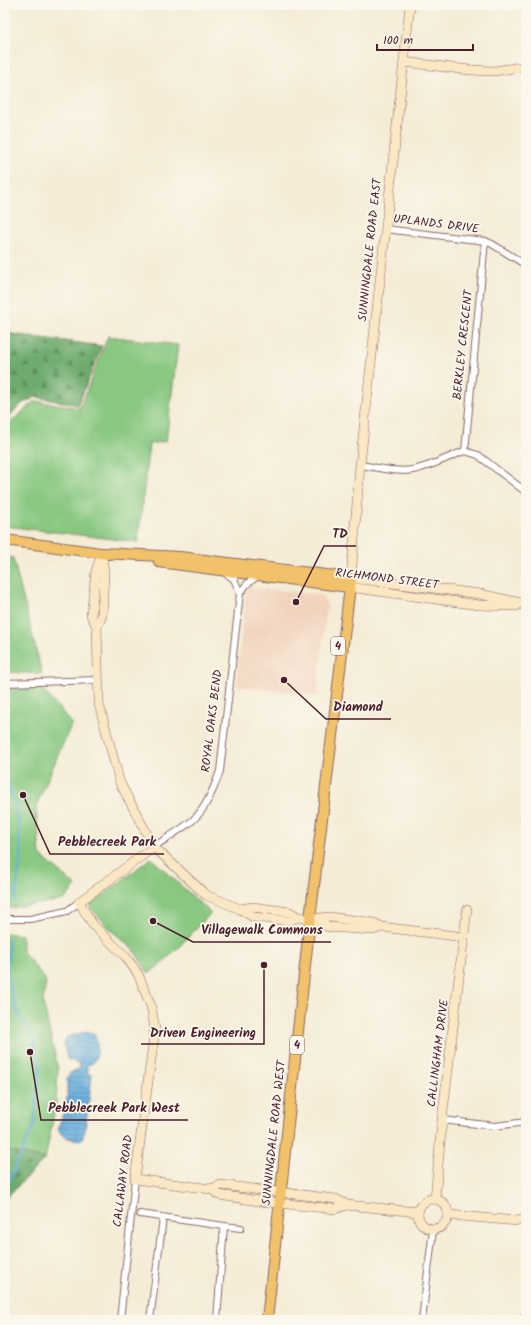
<svg xmlns="http://www.w3.org/2000/svg" width="531" height="1325" font-family="Kalam,sans-serif">
<defs>
<pattern id="forest-firs" width="22" height="20" patternUnits="userSpaceOnUse"><rect width="22" height="20" fill="#6eac6e"/><path d="M5 1l3.5 6h-7zM16 11l3.5 6h-7z" fill="#5c8b5b"/></pattern>
<pattern id="water-rules" width="6" height="5" patternUnits="userSpaceOnUse"><rect width="6" height="5" fill="#63acdb"/><path d="M0 2.5h6" fill="none" stroke="#548bb2"/></pattern>
</defs>
<rect width="100%" height="100%" fill="#fbf7ec"/>
<filter id="ink" filterUnits="userSpaceOnUse"><feTurbulence type="fractalNoise" baseFrequency=".025" numOctaves="2"/><feDisplacementMap in="SourceGraphic" scale="8" xChannelSelector="R" yChannelSelector="G"/><feConvolveMatrix kernelMatrix="1 2 1 2 8 2 1 2 1" color-interpolation-filters="sRGB"/></filter>
<filter id="wash" filterUnits="userSpaceOnUse"><feTurbulence type="fractalNoise" baseFrequency=".012" numOctaves="4" result="noise"/><feDisplacementMap in="SourceGraphic" scale="16" xChannelSelector="R" yChannelSelector="G"/><feGaussianBlur stdDeviation="0.9" result="paint"/><feColorMatrix in="noise" values="0 0 0 0 0 0 0 0 0 0 0 0 0 0 0 0 0 1.4 0 .05"/><feComposite in="paint" operator="in"/></filter>
<g filter="url(#wash)">
<rect width="100%" height="100%" fill="#f4ecd6"/>
<polygon fill="#f2d4be" points="246,587 322,595 327,605 317,696 236,686"/>
<g fill="#88c880" stroke="#697456">
<polygon points="108,336 178,345 166,441 149,444 138,542 5,526 5,427 35,401 80,408"/>
<polygon points="5,556 13,558 42,674 5,672"/>
<polygon points="5,688 42,689 72,723 36,806 40,855 76,886 64,900 5,909"/>
<polygon points="151,858 211,913 173,953 149,974 133,949 111,930 89,906"/>
<polygon points="5,933 22,935 22,950 46,981 43,1002 58,1069 56,1104 45,1159 5,1150 5,1031 6,1029 5,1024"/>
</g>
<g fill="url(#forest-firs)" stroke="#5c664c">
<polygon points="5,333 102,346 78,405 36,397 23,403 5,420"/>
<polygon points="5,1150 45,1159 5,1199"/>
</g>
<path fill="url(#water-rules)" stroke="#566683" d="M85,1032L94,1033C99,1044 99,1053 93,1063L87,1065V1072L92,1076L85,1130L83,1137L81,1140C71,1139 62,1139 58,1128L65,1108L67,1097V1078L70,1073L80,1068L79,1064L67,1059L64,1044L66,1037Z"/>
<g fill="none" stroke-linecap="round" stroke-linejoin="round">
<g stroke="#63acdb" stroke-width="2">
<polyline points="5,728 7,726 5,704"/>
<polyline points="5,773 16,808 21,853 15,901"/>
<polyline points="5,1190 34,1125 40,1067 33,1038 15,1007 7,974 9,939"/>
</g>
</g>
</g>
<g filter="url(#ink)">
<g fill="none" stroke-linecap="round" stroke-linejoin="round">
<g stroke="#866767" stroke-width="8">
<g id="street">
<polyline points="385,229 485,241 492,244 526,265"/>
<polyline points="465,451 485,241"/>
<path d="M360,465C376,467 396,473 412,470C431,467 447,457 465,451L478,455L526,492"/>
<polyline points="240,593 247,584 259,575"/>
<polyline points="5,683 99,680"/>
<path d="M154,847C166,838 181,830 193,820C205,810 215,786 220,771L240,593L234,579L224,572"/>
<polyline points="5,919 30,919 67,911 79,902"/>
<polyline points="442,1120 495,1126 526,1122"/>
<polyline points="140,1214 224,1226 217,1320"/>
<polyline points="224,1226 241,1228"/>
<polyline points="120,1320 135,1179"/>
<polyline points="150,1320 163,1218"/>
<polyline points="422,1320 433,1230"/>
<polyline points="521,1320 524,1316 526,1315"/>
</g>
</g>
<g stroke="#866767" stroke-width="10">
<g id="secondary">
<polyline points="410,5 360,465 351,578 480,594 526,604"/>
<polyline points="404,62 469,70 495,71 526,66"/>
<polyline points="102,553 96,571 91,615 97,627 99,704 120,783 154,847 206,895 240,909 253,917 289,921 298,917"/>
<polyline points="349,587 479,605 517,606"/>
<polyline points="97,627 102,616 104,572 102,557"/>
<polyline points="154,847 79,902 93,925 126,957 138,974 151,1006 155,1029 135,1179 211,1189 219,1195 259,1201 335,1209 347,1205"/>
<polyline points="240,909 253,907 290,912 298,917 310,919 330,917 374,923 382,927 464,937"/>
<polyline points="312,919 328,927 373,930 382,927"/>
<polyline points="211,1189 221,1185 336,1199 347,1205 418,1212"/>
<circle cx="433" cy="1214" r="15"/>
<polyline points="435,1199 442,1120 467,910"/>
<polyline points="449,1215 517,1221 526,1219"/>
</g>
</g>
<g stroke="#866767" stroke-width="12">
<g id="primary">
<polyline points="5,540 108,554"/>
<polyline points="102,553 180,557 351,578 310,919 267,1320"/>
<polyline points="159,562 349,587"/>
</g>
</g>
<use href="#street" stroke="#fff" stroke-width="6"/>
<use href="#secondary" stroke="#fae7c3" stroke-width="9"/>
<use href="#primary" stroke="#f2c26a" stroke-width="10"/>
</g>
</g>
<g text-anchor="middle" dominant-baseline="central" stroke-width="3.5" stroke-linejoin="round" paint-order="stroke">
<g fill="#fbf7ec" stroke="#7f6065" stroke-width="1">
<rect x="331" y="637" width="14" height="18" rx="3"/>
<rect x="290" y="1036" width="14" height="18" rx="3"/>
</g>
<g font-size="11" font-weight="bold" fill="#4a1f2b">
<text x="338" y="646">4</text>
<text x="297" y="1045">4</text>
</g>
<g font-size="12" fill="#4a1f2b" stroke="#fbf7ec">
<text transform="translate(436 224) rotate(7)">UPLANDS DRIVE</text>
<text transform="translate(370 250) rotate(-84)">SUNNINGDALE ROAD EAST</text>
<text transform="translate(463 345) rotate(-84)">BERKLEY CRESCENT</text>
<text transform="translate(387 579) rotate(7)">RICHMOND STREET</text>
<text transform="translate(212 721) rotate(-83)">ROYAL OAKS BEND</text>
<text transform="translate(438 1053) rotate(-83)">CALLINGHAM DRIVE</text>
<text transform="translate(274 1133) rotate(-84)">SUNNINGDALE ROAD WEST</text>
<text transform="translate(123 1181) rotate(-83)">CALLAWAY ROAD</text>
</g>
</g>
<path fill="none" stroke="#4a1f2b" stroke-width="1.5" d="M296 602L324 546H356M284 680L326 719H391M23 795L50 854H164M153 921L193 942H331M264 965L264 1044H141M30 1052L41 1120H188"/>
<g fill="#4a1f2b" stroke="#fbf7ec" stroke-width="1.5">
<circle cx="296" cy="602" r="4"/>
<circle cx="284" cy="680" r="4"/>
<circle cx="23" cy="795" r="4"/>
<circle cx="153" cy="921" r="4"/>
<circle cx="264" cy="965" r="4"/>
<circle cx="30" cy="1052" r="4"/>
</g>
<g font-size="13" text-anchor="middle" font-weight="bold" fill="#4a1f2b" stroke="#fbf7ec" stroke-width="3.5" stroke-linejoin="round" paint-order="stroke">
<text x="340" y="538">TD</text>
<text x="358" y="711">Diamond</text>
<text x="107" y="846">Pebblecreek Park</text>
<text x="262" y="934">Villagewalk Commons</text>
<text x="203" y="1037">Driven Engineering</text>
<text x="114" y="1112">Pebblecreek Park West</text>
</g>
<rect width="531" height="1325" fill="none" stroke="#fbf7ec" stroke-width="20"/>
<path d="M377 44v6h96v-6" fill="none" stroke="#4a1f2b" stroke-width="2"/>
<text x="383" y="44" font-size="12" fill="#4a1f2b" stroke="#fbf7ec" stroke-width="3" paint-order="stroke">100 m</text>
</svg>
